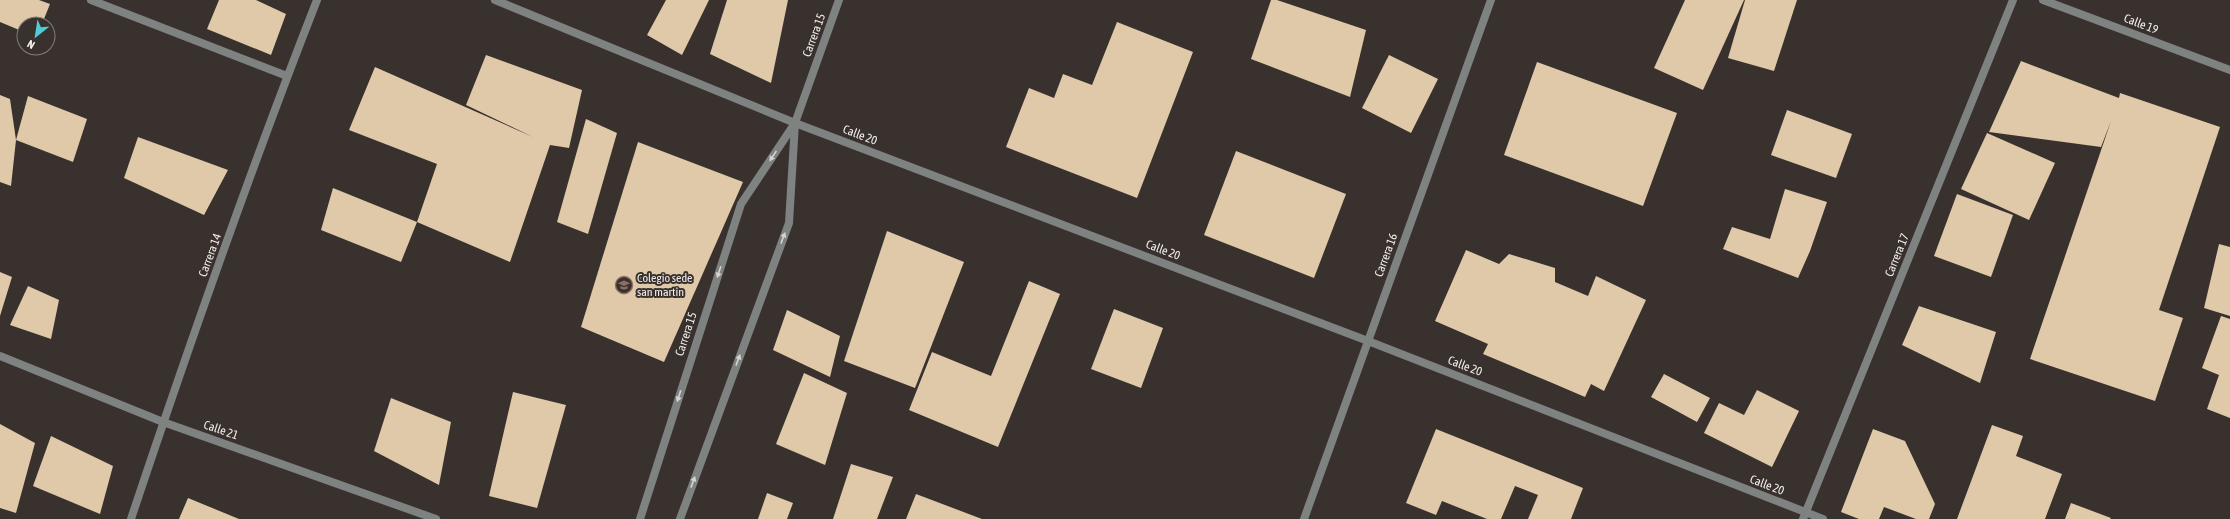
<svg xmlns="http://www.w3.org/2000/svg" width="2230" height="519" font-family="'Asap Condensed',sans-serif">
<rect width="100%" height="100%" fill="#39312e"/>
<g fill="#dfc9a9">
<polygon points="0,0 39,0 50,4 42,24 24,24 24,32 0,22"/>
<polygon points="219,0 256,0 286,14 271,55 207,29"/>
<polygon points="666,0 709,0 682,55 647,35"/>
<polygon points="727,0 788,0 771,83 710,54"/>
<polygon points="1271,0 1277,0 1366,30 1350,97 1251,59"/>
<polygon points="1685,0 1744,0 1703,90 1654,68"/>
<polygon points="1745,0 1797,0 1774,71 1728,58"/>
<polygon points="1117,22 1193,52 1137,198 1006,147 1029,88 1054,98 1063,74 1092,85"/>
<polygon points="486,55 582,90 569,148 550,145 510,262 417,222 437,164 349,130 375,67 533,137 466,105"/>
<polygon points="1389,55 1438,79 1411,133 1362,108"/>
<polygon points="2021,61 2119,98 2120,93 2220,127 2159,310 2183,318 2155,401 2030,359 2111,121 2101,147 1989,132"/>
<polygon points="1537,62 1677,113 1643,206 1504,155"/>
<polygon points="0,95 10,99 16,140 11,186 0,182"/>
<polygon points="28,96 87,119 73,162 16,140"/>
<polygon points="1787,110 1852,134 1836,178 1771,155"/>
<polygon points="586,119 617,133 588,234 557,222"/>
<polygon points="1987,133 2055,163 2029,220 1961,189"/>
<polygon points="138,137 228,170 204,215 124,178"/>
<polygon points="638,142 743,182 664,362 581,327"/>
<polygon points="1236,151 1346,194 1314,278 1204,235"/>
<polygon points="333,188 417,222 401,262 321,230"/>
<polygon points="1785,189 1827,202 1810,251 1798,278 1723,249 1732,227 1770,239"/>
<polygon points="1957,194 2013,215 1991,277 1934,256"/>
<polygon points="887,231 964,262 915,388 844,361"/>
<polygon points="2219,244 2230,247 2230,316 2204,308"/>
<polygon points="1466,250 1499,264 1509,254 1555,268 1555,282 1588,296 1596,276 1646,300 1604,391 1591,384 1585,397 1550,382 1483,354 1488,344 1435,321"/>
<polygon points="0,272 12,277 0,316"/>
<polygon points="1029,281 1060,294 998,447 909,410 932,352 991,376"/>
<polygon points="28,286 59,300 51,339 10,325"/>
<polygon points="1919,306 1996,332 1980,383 1902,345"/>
<polygon points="1114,309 1163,328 1141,388 1091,369"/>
<polygon points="787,310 840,336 830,377 773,350"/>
<polygon points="2221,316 2230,319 2230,418 2207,409 2219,375 2202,368"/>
<polygon points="804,373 847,393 825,465 776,444"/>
<polygon points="1664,374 1710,398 1697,422 1651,397"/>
<polygon points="1757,390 1799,411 1772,467 1704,433 1719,403 1744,415"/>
<polygon points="513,392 566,405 537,508 489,496"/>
<polygon points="391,398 451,422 439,485 374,451"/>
<polygon points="0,424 35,443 16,513 0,508"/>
<polygon points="1992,425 2023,436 2016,456 2062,474 2045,519 1957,519"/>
<polygon points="1436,429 1583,488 1571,519 1528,519 1538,495 1515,486 1501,519 1487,519 1442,501 1436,515 1406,503"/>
<polygon points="1873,429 1905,441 1935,504 1929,519 1916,519 1884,507 1879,519 1859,519 1841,512"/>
<polygon points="51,436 113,466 100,514 33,486"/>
<polygon points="851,464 893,477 877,519 833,519"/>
<polygon points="767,493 793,503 787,519 758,519"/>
<polygon points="916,494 982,519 906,519"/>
<polygon points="188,498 239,519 179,519"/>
<polygon points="2071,503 2111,518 2110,519 2065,519"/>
</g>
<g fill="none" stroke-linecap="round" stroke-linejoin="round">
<g stroke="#7e8280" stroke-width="8">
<polyline points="91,0 287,76"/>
<polyline points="495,0 795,123 1368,341 1823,519"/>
<polyline points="2043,0 2230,70"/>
<polyline points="0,356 163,422 436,519"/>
<path d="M131,519C189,345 250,171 317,0"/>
<polyline points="640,519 741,204 795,123 839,0"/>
<polyline points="680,519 789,223 795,123"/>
<polyline points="1304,519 1491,0"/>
<polyline points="1803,519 2013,0"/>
</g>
</g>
<defs><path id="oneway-solid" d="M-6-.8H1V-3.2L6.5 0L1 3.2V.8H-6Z"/></defs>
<g fill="#d6d4d2">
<use href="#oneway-solid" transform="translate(773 156) rotate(124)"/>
<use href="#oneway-solid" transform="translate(783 238) rotate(-70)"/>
<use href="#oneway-solid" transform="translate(719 272) rotate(108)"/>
<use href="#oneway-solid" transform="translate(738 360) rotate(-70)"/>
<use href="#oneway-solid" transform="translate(679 396) rotate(108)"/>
<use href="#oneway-solid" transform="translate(693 482) rotate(-70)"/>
</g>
<defs>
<g id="school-ring" transform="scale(0.9)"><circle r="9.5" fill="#39312e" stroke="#8d6e63" stroke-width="1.5"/><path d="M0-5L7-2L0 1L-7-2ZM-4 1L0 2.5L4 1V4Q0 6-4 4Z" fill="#8d6e63"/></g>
</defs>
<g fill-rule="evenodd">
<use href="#school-ring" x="624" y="285"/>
</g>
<g text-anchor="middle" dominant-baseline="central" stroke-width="4" stroke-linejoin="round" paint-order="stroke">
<g font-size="12" fill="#f4efed" stroke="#39312e">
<text transform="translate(2141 24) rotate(21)">Calle 19</text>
<text transform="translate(814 35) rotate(-70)">Carrera 15</text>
<text transform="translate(860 135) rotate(21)">Calle 20</text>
<text transform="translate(1163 250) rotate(21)">Calle 20</text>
<text transform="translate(210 255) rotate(-70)">Carrera 14</text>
<text transform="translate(1386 255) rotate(-70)">Carrera 16</text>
<text transform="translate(1897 255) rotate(-68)">Carrera 17</text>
<text transform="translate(686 334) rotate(-72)">Carrera 15</text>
<text transform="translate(1465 366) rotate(21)">Calle 20</text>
<text transform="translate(221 430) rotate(19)">Calle 21</text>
<text transform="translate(1767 485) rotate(21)">Calle 20</text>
</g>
<g font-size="12" fill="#f4efed" stroke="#39312e" text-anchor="start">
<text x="637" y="278">Colegio sede<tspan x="637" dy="14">san martin</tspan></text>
</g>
</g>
<g transform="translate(36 36) rotate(210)"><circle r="19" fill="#39312e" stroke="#847d7a"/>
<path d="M0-3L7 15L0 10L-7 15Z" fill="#51ccd5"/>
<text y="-6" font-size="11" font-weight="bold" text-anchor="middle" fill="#f4efed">N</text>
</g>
</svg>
